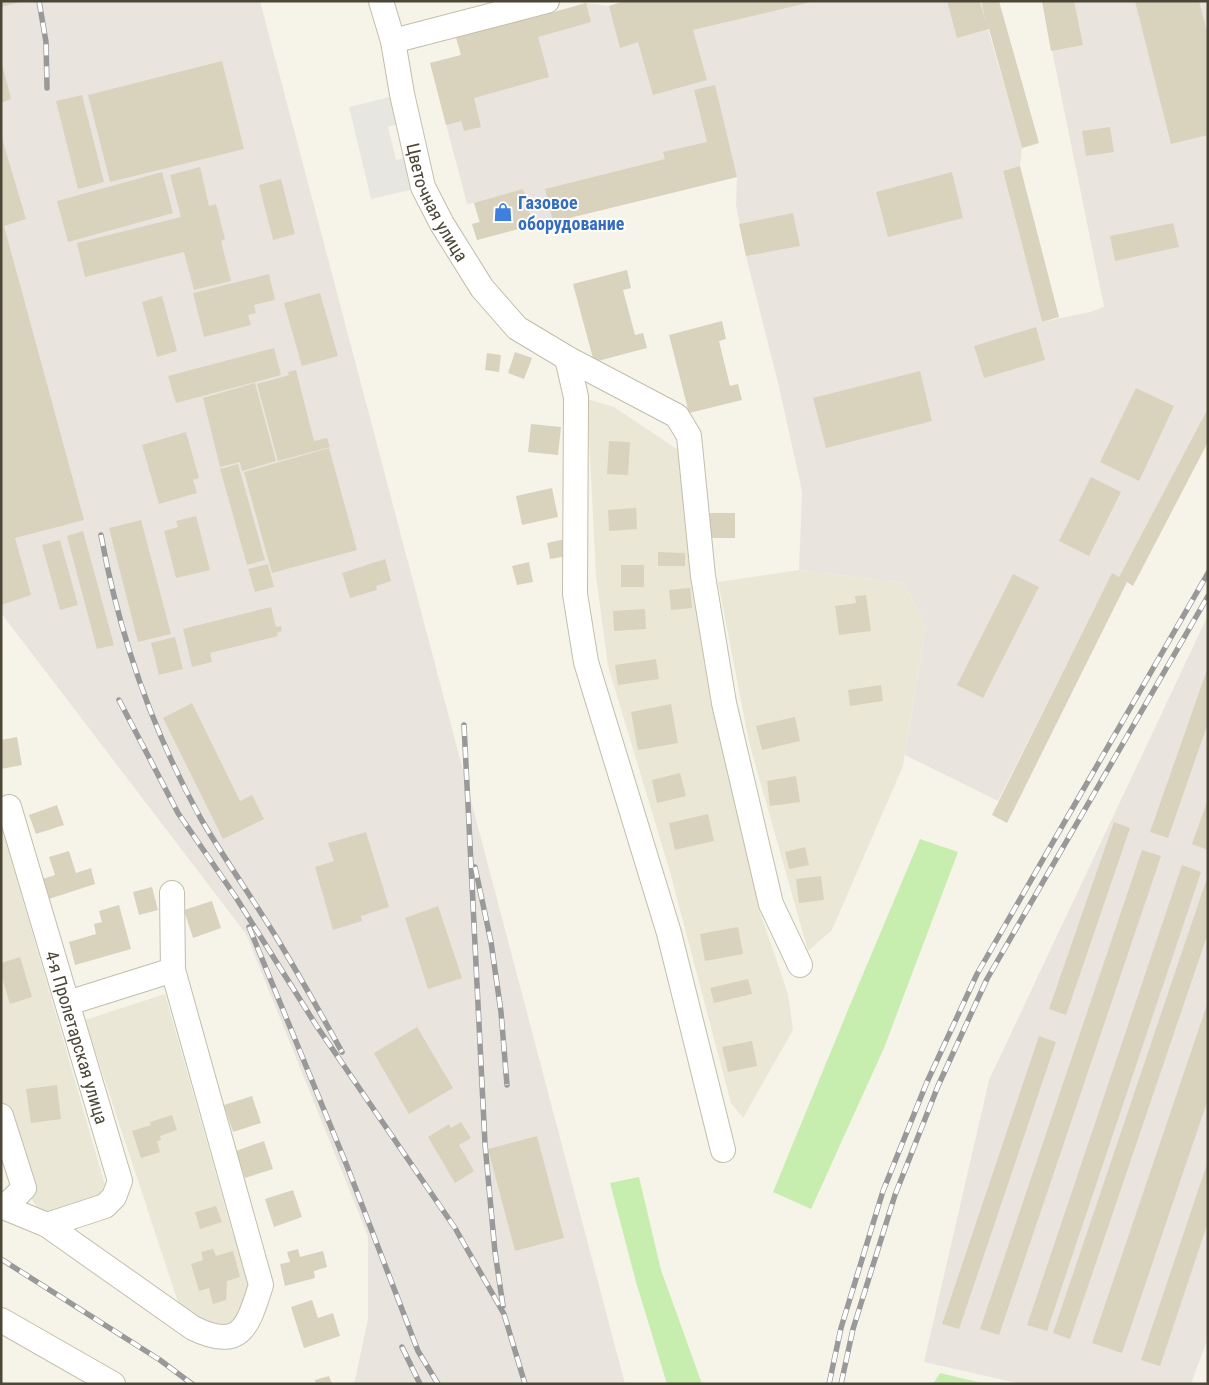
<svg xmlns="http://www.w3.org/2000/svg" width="1209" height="1385" font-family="'Roboto Condensed',sans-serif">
<rect width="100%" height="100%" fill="#f6f4e9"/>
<g fill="#ebe7d7">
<polygon points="587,399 614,407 683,453 687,545 710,695 760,912 788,994 793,1030 743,1118 731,1103 670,872 608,666 596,576"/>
<polygon points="799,570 903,583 926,625 903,766 832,930 808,951 749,742 718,582"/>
<polygon points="1,824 109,1199 41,1214 31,1198 1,1097"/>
<polygon points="165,994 232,1231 254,1288 239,1330 212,1332 181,1311 85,1020"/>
</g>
<g fill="#e9e5de">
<polygon points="1,1 260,1 625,1384 354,1384 368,1319 368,1236 246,934 1,613"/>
<polygon points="625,1 980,1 1022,148 1020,166 1003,171 1042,322 1090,312 1104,307 1042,1 1208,1 1208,408 1119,577 1112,574 998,801 905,755 926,625 903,583 799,570 802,493 800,482 779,387 746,256 736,205 737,177 553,222 533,225 477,240 472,224 479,222 474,203 467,204 430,63 461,55 455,34 533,18 586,3 609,6"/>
<polygon points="1208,615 1208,1338 1191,1384 1021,1384 924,1362 989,1080"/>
</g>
<g fill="#c7eeae">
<polygon points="920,839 958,852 884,1048 811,1209 773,1192 850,1005"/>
<polygon points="639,1177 661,1270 702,1384 667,1384 636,1282 610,1183"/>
<polygon points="940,1373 986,1384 933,1384"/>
</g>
<polygon fill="#e7e6e1" points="402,94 409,121 388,127 396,160 416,155 423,187 371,199 349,107"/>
<g fill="#d9d2bd">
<polygon points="1,1 20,1 20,2 1,7"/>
<polygon points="625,1 811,1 811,2 693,30 707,80 653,95 638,42 620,48 609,6"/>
<polygon points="947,1 980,1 986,23 981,1 999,1 1039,143 1022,148 989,29 957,38"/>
<polygon points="1042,1 1074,1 1083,45 1051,51"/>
<polygon points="1135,1 1199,1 1208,35 1208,135 1171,144"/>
<polygon points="586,3 591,22 538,37 549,77 474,98 481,127 464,131 461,121 446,125 430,63 461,55 455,34 532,13 533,18"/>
<polygon points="1,60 11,99 1,103"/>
<polygon points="222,61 244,149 110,182 88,95"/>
<polygon points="715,85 737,177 553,222 545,189 665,159 663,152 707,142 694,90"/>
<polygon points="82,95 104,182 78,189 56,101"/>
<polygon points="1110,127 1114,152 1086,156 1082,131"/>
<polygon points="1,135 26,219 4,226 84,520 15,538 31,595 1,605"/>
<polygon points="1020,166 1059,317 1042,322 1003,171"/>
<polygon points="200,167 209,206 216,204 225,239 221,241 231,281 194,290 184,252 85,277 77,243 181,217 170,175"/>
<polygon points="162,172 173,213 68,242 57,201"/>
<polygon points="952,172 963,218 888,237 876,192"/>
<polygon points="281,179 295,234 273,240 259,185"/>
<polygon points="523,189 533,225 477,240 472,224 480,222 474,203"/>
<polygon points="793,213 800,246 746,256 739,224"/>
<polygon points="1173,223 1179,247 1115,261 1110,236"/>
<polygon points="627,270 631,288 623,290 635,335 643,333 647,348 594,362 573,284"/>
<polygon points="269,274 275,300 254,305 256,313 248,315 251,325 204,337 193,293"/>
<polygon points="320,293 338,356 302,366 284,303"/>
<polygon points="162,296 177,351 157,357 142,302"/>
<polygon points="722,321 726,339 719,341 730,386 738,384 742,400 689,413 669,335"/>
<polygon points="1036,327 1045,360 984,378 974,346"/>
<polygon points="274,348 281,375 176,403 168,376"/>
<polygon points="515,352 532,358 524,379 508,373"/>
<polygon points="487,353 501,355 499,372 485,370"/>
<polygon points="296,370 314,441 327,438 330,447 278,461 257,384 289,375 288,372"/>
<polygon points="920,371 932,421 826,448 813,398"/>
<polygon points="255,383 276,461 242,471 240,462 220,467 203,398"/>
<polygon points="1136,388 1174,406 1139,481 1100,462"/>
<polygon points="1208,408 1208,442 1133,586 1127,582 1007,823 992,815 1112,573 1119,577"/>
<polygon points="531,424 561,427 558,455 528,452"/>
<polygon points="186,432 199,478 193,480 197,493 159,504 142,445"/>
<polygon points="609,441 630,442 628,475 607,474"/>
<polygon points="329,448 357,550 272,573 244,472"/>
<polygon points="238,464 265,560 247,565 220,469"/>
<polygon points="1091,477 1121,492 1089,556 1059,541"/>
<polygon points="552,488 558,517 522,525 516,496"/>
<polygon points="636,508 637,529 609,531 608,510"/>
<rect x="710" y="513" width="25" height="25"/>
<polygon points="196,516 210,570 176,578 164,531 178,527 176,521"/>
<polygon points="141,520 171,634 138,642 109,528"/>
<polygon points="83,531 114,645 97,649 67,536"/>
<polygon points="570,538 573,555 550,559 547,543"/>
<polygon points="60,540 78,605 60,610 42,545"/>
<polygon points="658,552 685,553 685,566 658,566"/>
<polygon points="385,559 391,581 376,586 377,590 350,598 342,573"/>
<polygon points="529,562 533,582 517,585 512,566"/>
<polygon points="268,564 274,587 255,592 248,569"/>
<rect x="621" y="565" width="23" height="22"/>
<polygon points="1013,574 1039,587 983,698 957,685"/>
<polygon points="690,588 692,608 671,610 669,590"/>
<polygon points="866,595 871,631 839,635 835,606 856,603 855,596"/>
<polygon points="271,607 276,627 281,626 282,631 277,633 278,636 210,653 212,662 192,667 183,629"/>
<polygon points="645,609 646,629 614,631 613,611"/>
<polygon points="175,637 183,669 159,675 151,643"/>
<polygon points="656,659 659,679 618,685 615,665"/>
<polygon points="1208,667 1208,723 1168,838 1150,832"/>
<polygon points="881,685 883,701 850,706 848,690"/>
<polygon points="192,703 240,801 252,795 264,819 223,839 163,718"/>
<polygon points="671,704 678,743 638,750 631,712"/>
<polygon points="795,717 800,741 762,750 756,726"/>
<polygon points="17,737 22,765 1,769 1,740"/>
<polygon points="680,773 686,796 657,803 652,780"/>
<polygon points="796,776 800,802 770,806 767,781"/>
<polygon points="1208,799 1208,850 1192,844"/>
<polygon points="57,805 64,825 36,834 29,815"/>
<polygon points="708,814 714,841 675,850 669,823"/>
<polygon points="1114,822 1130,828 1066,1015 1049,1009"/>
<polygon points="366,832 389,907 361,916 362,921 333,930 315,867 334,861 328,843"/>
<polygon points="805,847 809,865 789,869 785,852"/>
<polygon points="1142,850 1161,856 999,1335 980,1329"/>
<polygon points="69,851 76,873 91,868 95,884 49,899 43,879 55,875 49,857"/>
<polygon points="1182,865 1201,872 1047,1331 1027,1325"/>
<polygon points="821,876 824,900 799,903 796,879"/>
<polygon points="1206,881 1208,882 1208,933 1070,1339 1053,1333"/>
<polygon points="152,887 158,910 139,915 133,892"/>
<polygon points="212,901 221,928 193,938 184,910"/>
<polygon points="119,905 131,949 75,965 69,942 96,934 94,924 102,922 99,911"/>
<polygon points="438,906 462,978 428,989 405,918"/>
<polygon points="738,927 743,954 705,961 700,934"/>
<polygon points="20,957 32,997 10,1004 1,974 1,963"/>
<polygon points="748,979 752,994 714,1003 710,988"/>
<polygon points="1208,1002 1208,1099 1122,1353 1092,1343"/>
<polygon points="417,1027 453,1088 409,1114 374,1053"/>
<polygon points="1039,1036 1056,1042 959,1329 942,1324"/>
<polygon points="752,1041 757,1066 728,1072 722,1047"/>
<polygon points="57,1085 61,1119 31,1123 26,1089"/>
<polygon points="252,1096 261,1123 233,1132 224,1105"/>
<polygon points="172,1115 177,1130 160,1136 161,1140 157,1141 160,1152 141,1158 132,1131 151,1125 150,1122"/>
<polygon points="461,1122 471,1138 459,1145 474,1171 455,1183 428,1137 449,1124 451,1128"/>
<polygon points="537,1136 564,1238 515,1251 488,1149"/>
<polygon points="264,1141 273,1169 245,1178 236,1151"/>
<polygon points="1208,1161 1208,1222 1160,1366 1141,1360"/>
<polygon points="293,1190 302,1217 274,1227 265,1199"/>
<polygon points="216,1206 222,1222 200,1229 195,1212"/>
<polygon points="213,1249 216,1256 233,1251 240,1277 227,1281 226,1300 213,1304 209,1288 199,1291 191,1264 203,1260 201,1252"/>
<polygon points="298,1249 300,1257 323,1251 327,1267 314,1271 315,1278 285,1286 280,1264 290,1262 287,1252"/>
<polygon points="312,1300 318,1318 333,1313 340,1336 304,1348 291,1307"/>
<polygon points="329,1376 332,1384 316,1384 315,1380"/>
</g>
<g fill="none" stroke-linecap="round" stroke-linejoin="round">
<g stroke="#c3beaa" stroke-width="26">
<g id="minor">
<path id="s1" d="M381,1L393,41L402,94L423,187L442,224L482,288L517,328L567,358L677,416L689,436L703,576L724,703L771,904L800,965"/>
<polyline points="393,41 547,1"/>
<polyline points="567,358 576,397 575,594 586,662 669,933 723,1150"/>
<path id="s2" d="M9,807L120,1181L114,1197L105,1206L47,1225"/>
<polyline points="68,1003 173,970"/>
<polyline points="1,1116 24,1188 5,1207"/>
<path d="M1,1206L47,1225L193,1328C242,1352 248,1325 261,1285L173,970L172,893"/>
<polyline points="1,1320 113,1384"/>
</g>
</g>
<use href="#minor" stroke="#fff" stroke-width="24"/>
<g stroke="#999" stroke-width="5.5">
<g id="rail">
<polyline points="39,1 46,42 47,88"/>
<path d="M101,535C119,634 152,730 201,819C225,860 253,899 278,940C300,977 321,1014 342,1052"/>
<polyline points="119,700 178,813 235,896 316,1025 455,1228 504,1314 525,1384"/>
<polyline points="464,725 485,1144 495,1252 503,1306"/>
<polyline points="475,867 491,942 501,1012 507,1085"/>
<polyline points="249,927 347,1166 418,1351 438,1384"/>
<polyline points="1,1259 160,1360 192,1384"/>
<polyline points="402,1347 420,1384"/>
<polyline points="829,1384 841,1328 883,1191 927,1082 977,974 1208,573"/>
<polyline points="841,1384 853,1329 895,1195 938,1086 987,979 1208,596"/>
</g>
</g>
<use href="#rail" stroke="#fff" stroke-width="4" stroke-dasharray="11" stroke-linecap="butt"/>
</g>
<defs>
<g id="shop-bare" transform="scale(1.5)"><path d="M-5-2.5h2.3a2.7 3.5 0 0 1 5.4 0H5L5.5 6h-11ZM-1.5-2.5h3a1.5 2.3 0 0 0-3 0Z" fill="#3f7fe0" stroke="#fff" stroke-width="2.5" paint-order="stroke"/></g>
</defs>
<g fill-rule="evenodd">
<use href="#shop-bare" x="503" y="212"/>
</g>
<g text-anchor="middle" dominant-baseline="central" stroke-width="4" stroke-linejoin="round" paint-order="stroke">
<g font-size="18" fill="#4b4636" stroke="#fff">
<text stroke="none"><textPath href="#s1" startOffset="210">Цветочная улица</textPath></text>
<text stroke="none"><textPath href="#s2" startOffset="240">4-я Пролетарская улица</textPath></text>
</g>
<g font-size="18" font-weight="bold" fill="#366cbe" stroke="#fff" text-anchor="start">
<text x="518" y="202">Газовое<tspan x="518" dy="21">оборудование</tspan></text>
</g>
</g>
<rect width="1209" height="1385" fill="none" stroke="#4b4636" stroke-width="5"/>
</svg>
